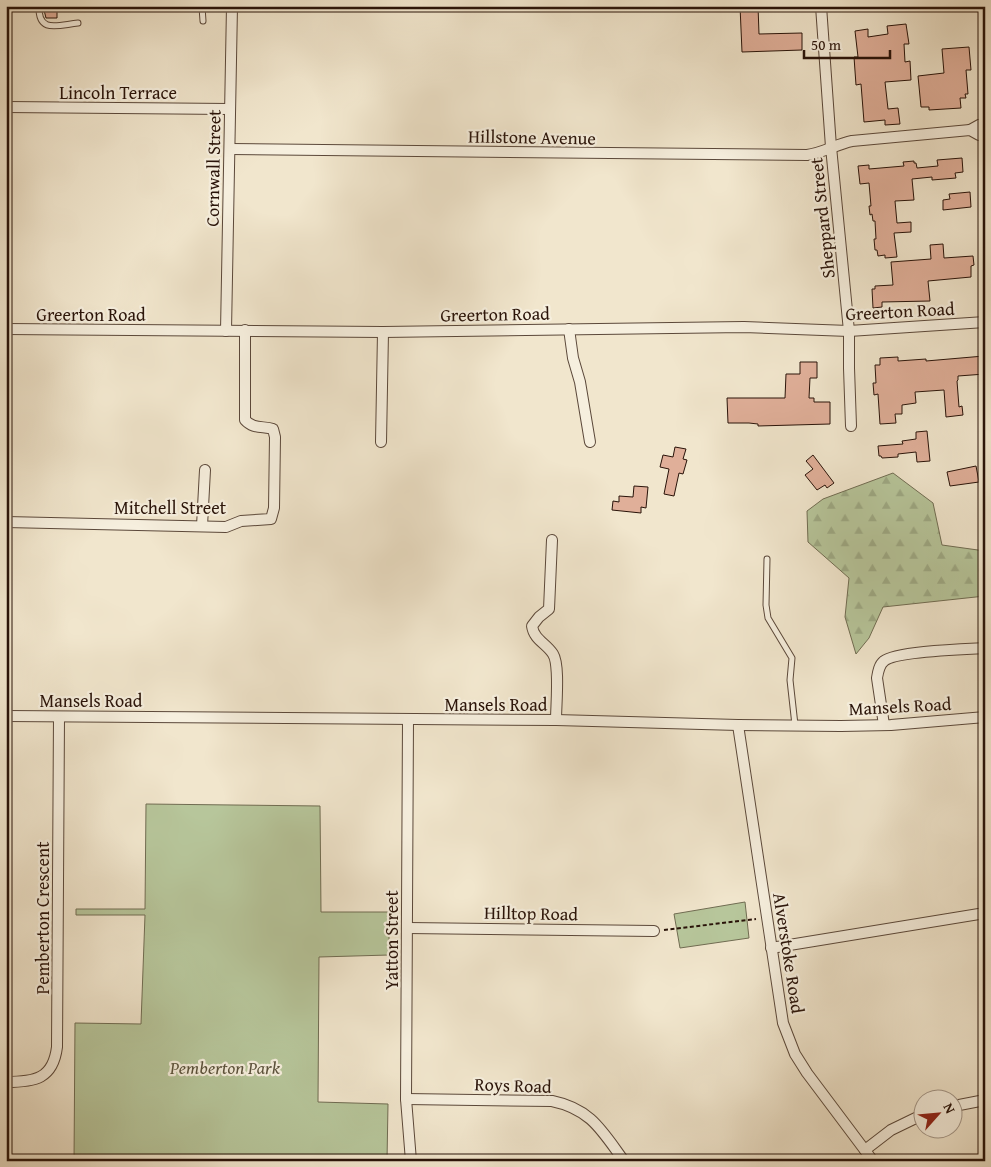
<svg xmlns="http://www.w3.org/2000/svg" width="991" height="1167" font-family="'Gentium Book Plus',serif">
<defs>
<pattern id="forest-firs" width="22" height="20" patternUnits="userSpaceOnUse" patternTransform="scale(1.25)"><rect width="22" height="20" fill="#b7c69b"/><path d="M5 1l3.5 6h-7zM16 11l3.5 6h-7z" fill="#9da984"/></pattern>
</defs>
<rect width="100%" height="100%" fill="#f1e6cd"/>
<filter id="stains"><feTurbulence type="fractalNoise" baseFrequency=".004" numOctaves="4"/><feColorMatrix values="0 0 0 0 .2 0 0 0 0 .09 0 0 0 0 .02 0 0 0 .5 -.17"/></filter>
<radialGradient id="worn" r=".72"><stop offset=".6" stop-color="#630" stop-opacity="0"/><stop offset="1" stop-color="#630" stop-opacity=".3"/></radialGradient>
<g fill="#b7c69b" stroke="#706c52">
<polygon points="146,804 320,806 321,912 389,912 389,955 319,957 318,1102 388,1104 387,1161 74,1161 75,1023 141,1024 145,915 76,915 76,909 145,909"/>
<polygon points="745,902 749,938 680,948 674,914"/>
</g>
<polygon fill="url(#forest-firs)" stroke="#706c52" points="893,473 933,503 942,545 985,551 985,596 883,607 869,638 856,654 845,617 849,578 808,542 807,511 823,499"/>
<g fill="#e0af99" stroke="#291309">
<polygon points="43,6 57,6 57,18 46,18"/>
<polygon points="740,6 758,6 759,34 802,33 802,50 742,52"/>
<polygon points="906,24 909,44 904,44 905,62 910,61 911,80 885,82 888,109 898,108 900,124 885,125 885,120 864,122 861,84 856,85 854,57 858,57 855,31 868,29 868,37 888,34 887,26"/>
<polygon points="969,47 971,70 966,70 968,94 965,94 966,98 960,98 961,108 929,110 929,107 921,107 918,76 944,73 942,49"/>
<polygon points="962,158 963,172 955,173 956,178 932,180 932,177 912,179 914,200 895,201 897,223 911,222 911,232 894,233 897,257 885,258 885,255 878,256 877,250 875,250 874,239 876,239 875,221 873,221 872,214 870,215 869,206 871,206 869,183 860,184 858,166 869,165 869,169 904,166 903,162 914,161 914,163 916,163 917,168 938,166 937,160"/>
<polygon points="970,192 971,207 943,210 943,200 950,199 949,194"/>
<polygon points="943,244 944,258 973,256 974,265 971,266 971,277 928,281 930,301 882,302 882,307 873,308 872,289 875,289 875,286 893,285 891,262 931,259 930,245"/>
<polygon points="984,356 985,374 958,376 958,380 957,381 959,407 962,406 963,415 946,417 944,390 915,392 916,403 902,405 902,414 895,414 896,423 880,424 878,394 874,395 873,383 876,383 875,365 880,365 880,358 898,357 898,361 926,359 926,361"/>
<polygon points="800,362 817,362 817,378 810,378 809,398 814,398 814,402 830,402 830,424 758,426 758,424 749,423 728,423 727,398 785,398 786,374 800,374"/>
<polygon points="927,431 930,461 917,462 916,452 898,454 898,457 882,458 881,456 879,456 878,446 903,444 902,441 916,439 916,432"/>
<polygon points="675,447 686,449 683,459 687,460 683,474 679,473 674,496 664,494 669,469 660,467 663,455 673,457"/>
<polygon points="813,455 834,483 827,488 825,485 817,490 805,475 813,469 806,461"/>
<polygon points="976,466 979,482 950,486 947,472"/>
<polygon points="634,486 648,487 646,508 641,507 641,513 612,510 613,501 619,502 619,496 633,497"/>
</g>
<g fill="none" stroke-linecap="round" stroke-linejoin="round">
<g stroke="#5b483a" stroke-width="7">
<g id="service">
<path d="M39,6C38,34 58,25 78,23"/>
<polyline points="202,7 203,21"/>
<polyline points="767,559 766,605 768,618 792,658 790,680 795,725"/>
</g>
</g>
<g stroke="#5b483a" stroke-width="12">
<g id="minor">
<polyline points="821,6 831,147 849,331 849,368 851,426"/>
<polyline points="6,107 229,109"/>
<polyline points="970,130 979,125 985,124"/>
<path d="M230,149L807,155C823,153 837,144 852,141L970,130L979,135H985"/>
<polyline points="6,329 383,332 744,327 849,331 985,322"/>
<polyline points="569,329 573,358 580,382 590,442"/>
<polyline points="226,331 232,6"/>
<polyline points="381,442 383,332"/>
<path d="M6,522L226,527L241,521L271,519L274,508L275,437L273,429C263,426 253,429 245,420V330"/>
<polyline points="202,526 205,470"/>
<path d="M552,540L549,609L539,617L532,626C534,640 546,643 553,654C560,665 556,705 556,720"/>
<polyline points="6,716 556,720 738,725 841,726 891,725 985,717"/>
<polyline points="408,720 406,1099 411,1161"/>
<polyline points="738,725 783,1023 795,1054 807,1073 873,1161"/>
<path d="M884,725L877,678C878,672 879,665 884,661C895,651 967,649 985,648"/>
<polyline points="408,928 654,931"/>
<polyline points="771,948 985,913"/>
<path d="M6,1082C35,1082 53,1079 57,1047L59,717"/>
<path d="M406,1099L552,1101C591,1109 602,1131 624,1161"/>
<polyline points="954,1106 985,1100"/>
<polyline points="865,1150 891,1130 924,1114"/>
</g>
</g>
<polyline stroke="#291309" stroke-width="2" stroke-dasharray="4 2.5" stroke-linecap="butt" points="664,930 756,919"/>
<use href="#service" stroke="#f6efde" stroke-width="5"/>
<use href="#minor" stroke="#f6efde" stroke-width="10"/>
</g>
<g text-anchor="middle" dominant-baseline="central" stroke-width="4.5" stroke-linejoin="round" paint-order="stroke">
<g font-size="18" fill="#291309" stroke="#f6efde">
<text x="118" y="92">Lincoln Terrace</text>
<text transform="translate(532 137) rotate(1)">Hillstone Avenue</text>
<text transform="translate(213 168) rotate(-89)">Cornwall Street</text>
<text transform="translate(822 218) rotate(-96)">Sheppard Street</text>
<text transform="translate(900 311) rotate(-3)">Greerton Road</text>
<text x="91" y="314">Greerton Road</text>
<text transform="translate(495 314) rotate(-1)">Greerton Road</text>
<text x="170" y="507">Mitchell Street</text>
<text x="91" y="700">Mansels Road</text>
<text x="496" y="704">Mansels Road</text>
<text transform="translate(900 706) rotate(-3)">Mansels Road</text>
<text transform="translate(531 913) rotate(1)">Hilltop Road</text>
<text transform="translate(42 918) rotate(-90)">Pemberton Crescent</text>
<text transform="translate(391 940) rotate(-90)">Yatton Street</text>
<text transform="translate(789 953) rotate(81)">Alverstoke Road</text>
<text transform="translate(513 1085) rotate(2)">Roys Road</text>
</g>
<g font-size="18" font-style="italic" fill="#5b523c" stroke="#f6efde">
<text x="225" y="1067">Pemberton Park</text>
</g>
</g>
<rect width="991" height="1167" fill="none" stroke="#f1e6cd" stroke-width="25"/>
<rect x="8" y="8" width="976" height="1152" fill="none" stroke="#291309" stroke-width="2.5"/>
<rect x="12" y="12" width="966" height="1142" fill="none" stroke="#291309"/>
<g transform="translate(938 1114) rotate(63)"><circle r="24" fill="#f6efde" stroke="#a49789"/>
<path d="M0-4L9 19L0 12L-9 19Z" fill="#8f2418"/>
<text y="-8" font-size="14" font-weight="bold" text-anchor="middle" fill="#291309">N</text>
</g>
<path d="M804 50v8h86v-8" fill="none" stroke="#291309" stroke-width="2.5"/>
<text x="811" y="50" font-size="15" fill="#291309" stroke="#f6efde" stroke-width="4" paint-order="stroke">50 m</text>
<rect width="100%" height="100%" filter="url(#stains)"/>
<rect width="100%" height="100%" fill="url(#worn)"/>
</svg>
